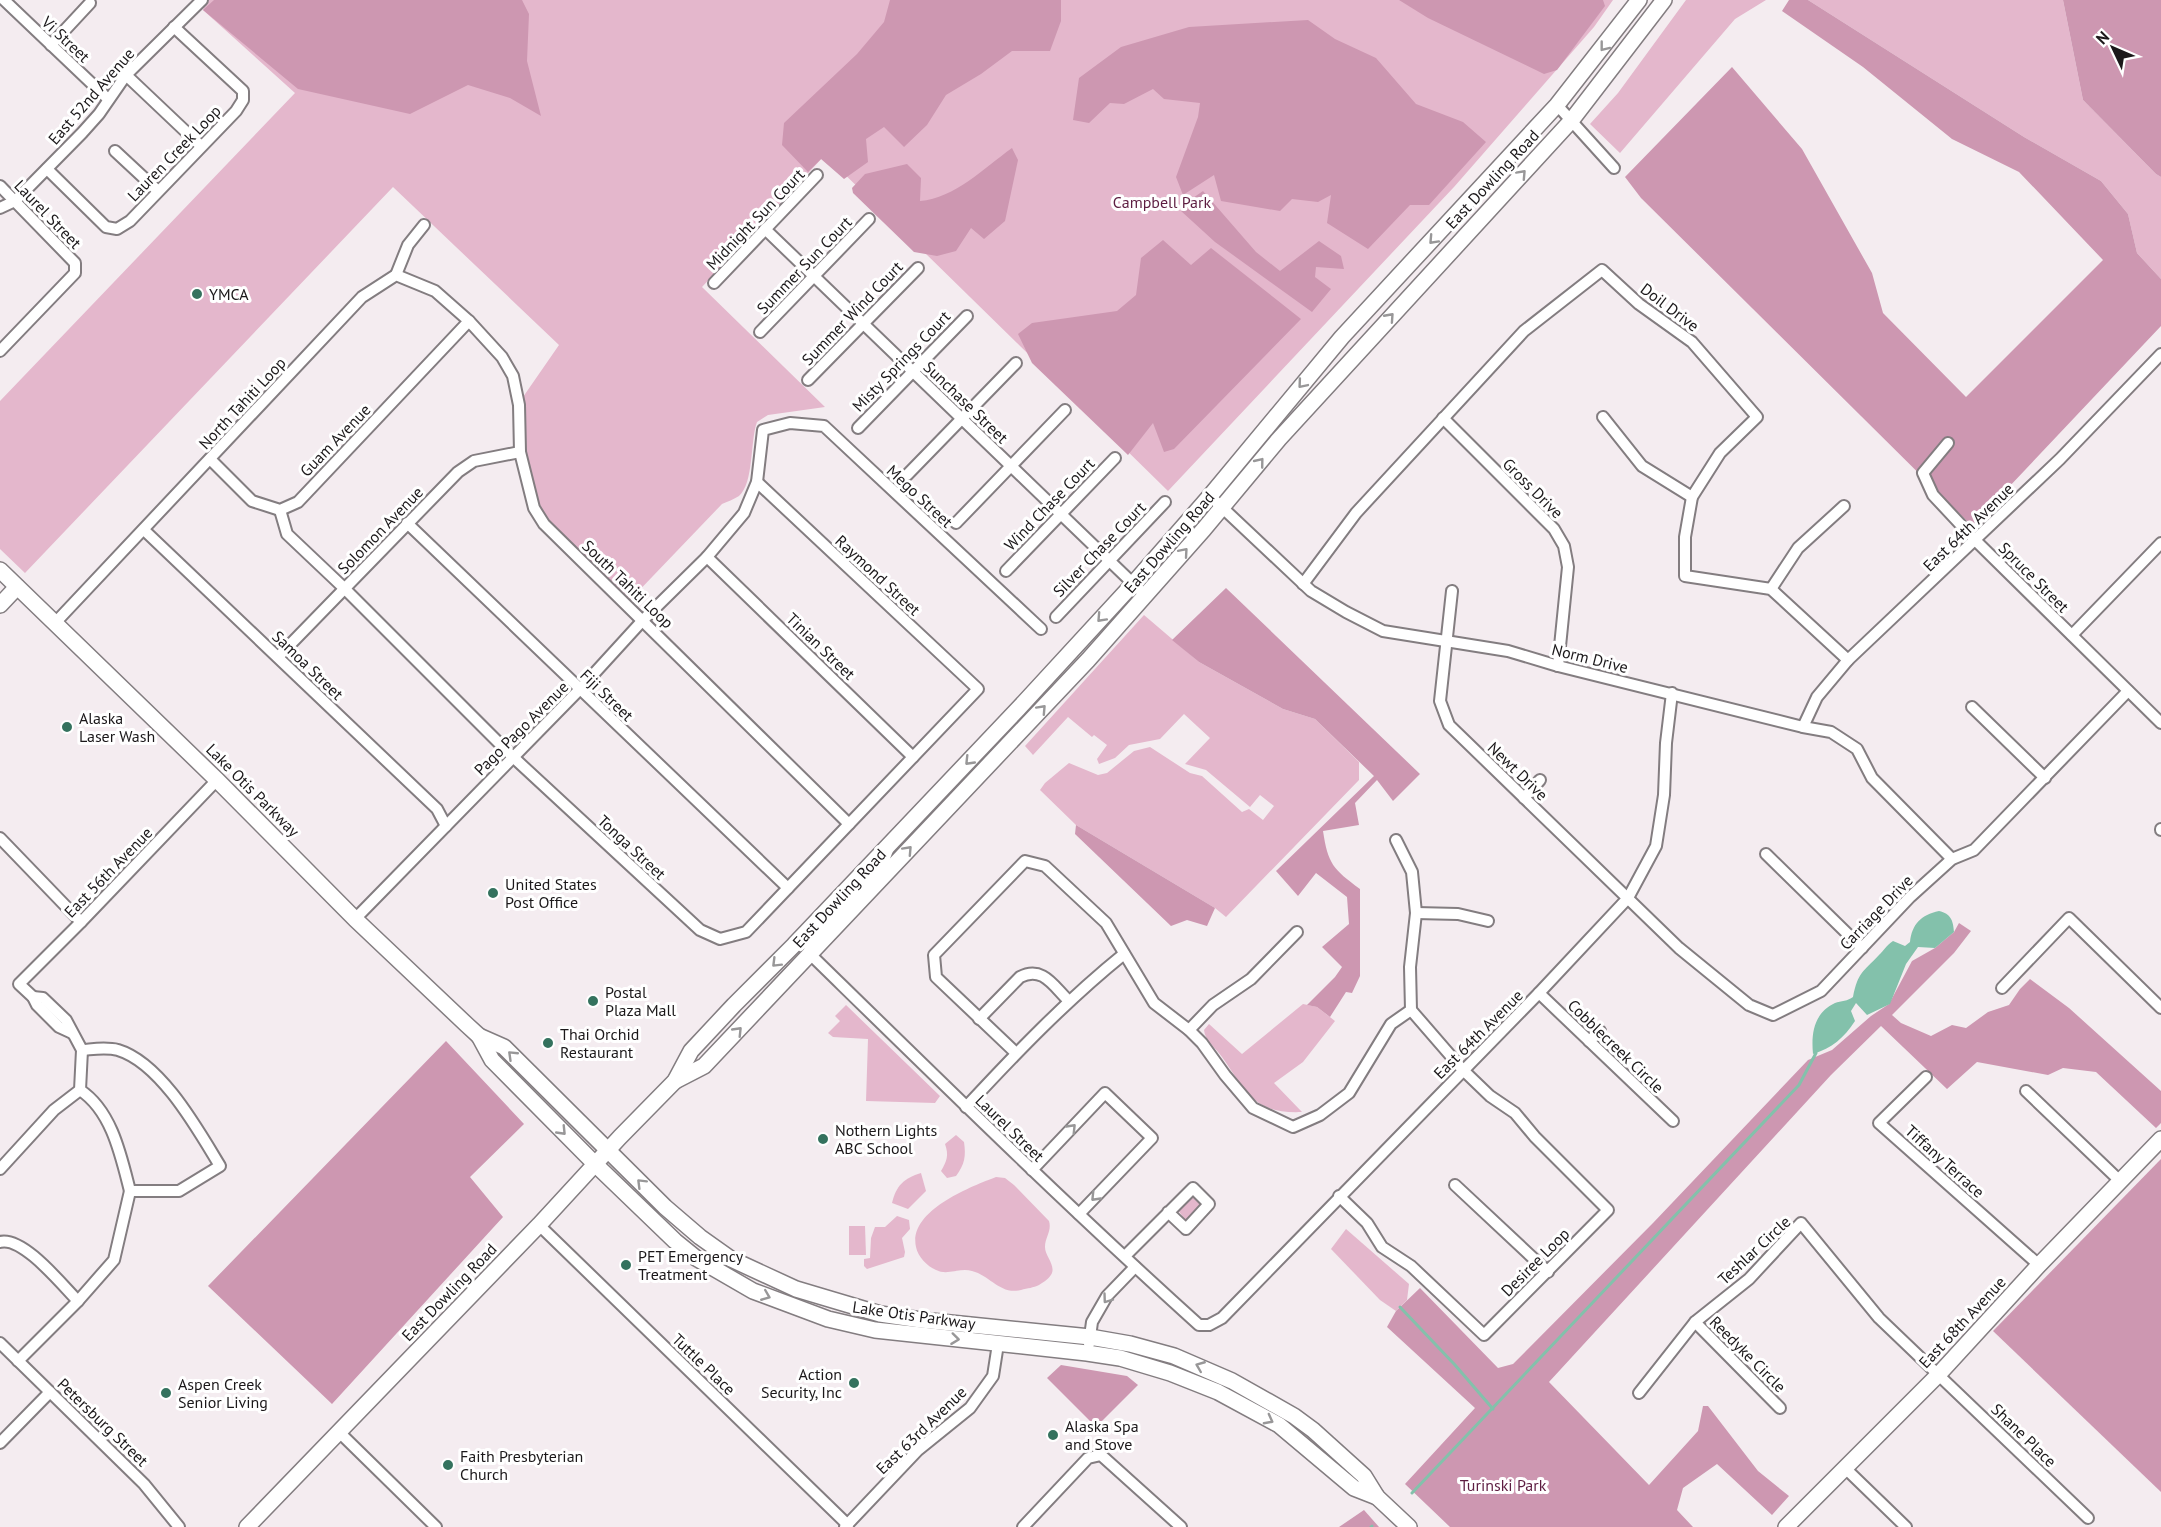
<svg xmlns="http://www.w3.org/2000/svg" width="2161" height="1527" font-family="'PT Sans',sans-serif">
<rect width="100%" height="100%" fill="#f4ecf0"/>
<g fill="#e4b7cc">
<path d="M206,0H1613L1594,27L1454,187L1168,491L825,155L702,287L825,407L768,415L757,422C750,441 754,483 739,496C734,499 727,502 722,504L630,600L542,513L522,455L523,397L559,345L393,187L25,573L0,549V401L295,93L203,10Z"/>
<polygon points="1686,0 1766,0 1735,19 1620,153 1590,124 1618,93"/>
<polygon points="1808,0 2063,0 2083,100 2156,174 2161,177 2161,279 2137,253 2128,214 2101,181 2024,137"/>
<polygon points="1144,615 1199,662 1283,709 1315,719 1359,762 1359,780 1226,917 1215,908 1076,825 1040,790 1045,783 1069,763 1098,775 1107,773 1134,751 1150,747 1190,773 1202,776 1242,812 1249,809 1263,820 1274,806 1260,795 1250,807 1206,770 1185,764 1210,738 1184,714 1160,739 1129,745 1115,758 1099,764 1097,759 1107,745 1094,735 1092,737 1068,717 1033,755 1025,746"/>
<path d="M1303,1004L1317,1007L1335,1021L1303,1062L1274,1083L1302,1112C1253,1114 1247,1092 1222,1057C1216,1048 1205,1041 1204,1030L1209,1024L1242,1054Z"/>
<polygon points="846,1005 940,1096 935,1103 866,1101 868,1039 833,1037 828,1033 840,1021 835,1016"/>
<path d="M956,1135L964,1142C966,1156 965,1164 956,1176L947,1178L941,1171C947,1161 949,1155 945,1144Z"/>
<path d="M921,1173L926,1191L908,1209L892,1203C896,1186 904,1178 921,1173Z"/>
<path d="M996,1177L1005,1178L1014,1185L1049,1221C1052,1231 1045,1237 1045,1247C1045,1256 1055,1264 1052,1273C1050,1278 1044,1282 1039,1285C1033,1288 1028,1288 1021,1290C1000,1295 991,1276 972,1271C960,1267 948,1276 936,1270C927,1266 918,1257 916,1247C908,1211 970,1187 996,1177Z"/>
<polygon points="1190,1198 1194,1198 1201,1204 1195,1214 1185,1220 1178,1210"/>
<polygon points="897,1216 909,1220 910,1229 902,1238 905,1252 904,1257 867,1269 864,1266 864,1259 870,1258 871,1238 875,1227 885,1227"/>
<polygon points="849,1226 865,1226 866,1255 849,1255"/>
<polygon points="1346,1229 1409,1284 1407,1300 1396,1311 1380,1300 1331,1249"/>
</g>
<g fill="#cd97b1">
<polygon points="214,0 522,0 529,14 527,61 541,116 510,98 468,85 410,114 298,89 203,10"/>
<polygon points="890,0 1061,0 1061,21 1050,51 1012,51 981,74 946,95 927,125 904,147 884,127 866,139 868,162 844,179 821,159 808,172 782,145 784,123 857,54 884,22"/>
<polygon points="1399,0 1603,0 1605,6 1557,70 1544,74 1428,18"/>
<polygon points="1789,0 1808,0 2024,137 2101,181 2128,214 2137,253 2161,279 2161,326 1972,526 1641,198 1625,177 1732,67 1802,149 1872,273 1883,313 1966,397 2103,260 2019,172 1952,139 1863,67 1782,11"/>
<polygon points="2063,0 2161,0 2161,177 2156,174 2083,100"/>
<polygon points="1308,20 1335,39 1376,58 1416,104 1463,122 1486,142 1429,205 1410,205 1368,249 1327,223 1331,195 1318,202 1292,199 1280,211 1221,201 1214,175 1183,195 1176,177 1198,117 1200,103 1164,99 1153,89 1124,104 1110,103 1089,123 1073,120 1079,78 1121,47 1189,27"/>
<path d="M1012,148L1018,160L1005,221L984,239L971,228L956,251L937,256L914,252L853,193L852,188L865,174L907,164L921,178L920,201C955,198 984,168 1012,148Z"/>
<polygon points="1203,191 1256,252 1280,271 1319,241 1341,256 1344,269 1316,267 1315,277 1331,289 1312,312 1215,242 1181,211 1190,200"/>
<polygon points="1163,240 1191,265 1211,248 1301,319 1174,449 1164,452 1153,423 1128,455 1032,363 1018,334 1032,323 1117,311 1136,295 1141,258"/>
<path d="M1226,588L1420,774L1393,801L1377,780L1355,803L1359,825L1323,831C1328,864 1333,869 1360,889V976L1352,993L1346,992L1330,1017L1317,1007L1307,1005L1335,977L1342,967L1322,947L1349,924L1347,897L1316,873L1298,896L1276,871L1374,776L1315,719L1283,709L1199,662L1172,640Z"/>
<polygon points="1076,825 1215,908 1207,926 1187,920 1171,926 1075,834"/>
<polygon points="1959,923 1971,931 1954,953 1892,1015 1901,1023 1931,1036 1952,1025 1966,1028 1988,1012 2009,1005 2020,989 2030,979 2069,1008 2161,1091 2161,1123 2156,1128 2096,1072 2063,1068 2048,1075 1977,1062 1947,1089 1881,1026 1831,1075 1549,1382 1649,1485 1698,1431 1703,1406 1708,1406 1758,1471 1789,1496 1772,1515 1717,1464 1683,1488 1677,1510 1693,1527 1450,1527 1405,1484 1475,1408 1387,1327 1396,1311 1420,1288 1498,1368 1513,1364 1653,1223 1808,1060 1832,1050 1871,1016 1889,1004 1912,961 1935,948 1954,932"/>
<polygon points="446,1041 524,1124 470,1177 503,1217 332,1404 208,1286"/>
<polygon points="2161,1159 2161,1492 1993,1331"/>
<polygon points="1061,1365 1127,1376 1138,1385 1096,1427 1047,1378"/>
<polygon points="1364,1510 1379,1527 1339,1527"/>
</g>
<path fill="#83c1ab" d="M1939,911C1951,914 1953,920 1954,932L1935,948L1918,947L1906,964L1890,1004L1867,1015L1856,1003L1851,1011L1855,1021C1844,1038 1832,1048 1813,1054C1811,1033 1814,1013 1835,1003C1841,1001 1848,1001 1853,997C1858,972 1863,972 1879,955C1884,950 1886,946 1893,941L1905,946L1910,942C1912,924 1921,915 1939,911Z"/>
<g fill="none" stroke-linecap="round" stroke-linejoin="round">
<g stroke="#83c1ab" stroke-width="3">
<polyline points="1400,1307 1455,1365 1493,1409"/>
<polyline points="1412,1493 1799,1085 1816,1053"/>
<polyline points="1371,1527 1372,1526"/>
</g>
<g stroke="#837d80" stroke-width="14">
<g id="street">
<polyline points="4,0 108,99"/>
<polyline points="51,45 90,3"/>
<polyline points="126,75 201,146"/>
<polyline points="1557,105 1614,168"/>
<polyline points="115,151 158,191"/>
<polyline points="47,169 106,227 117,229 130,221 236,111 243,100 243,91 174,27"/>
<polyline points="0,186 75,263 75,273 0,351"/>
<polyline points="0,208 15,201 82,133 99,114 126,75 202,0"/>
<polyline points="765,229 1146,596"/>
<polyline points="396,275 408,245 424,225"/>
<polyline points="714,283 817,175"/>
<polyline points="760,332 869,219"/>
<polyline points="808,380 918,268"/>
<polyline points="1603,417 1642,466 1692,497"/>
<polyline points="1443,418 1554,529 1564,546 1568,567 1558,666"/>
<polyline points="858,428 967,316"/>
<polyline points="1948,443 1923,473 1933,495 1976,541 2161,723"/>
<polyline points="210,459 252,501 280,510 298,502 469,321"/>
<polyline points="907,475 1016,363"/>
<polyline points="1210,496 1311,591 1346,612 1383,631 1508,651 1558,666 1803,727 1831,732 1857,749 1872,778 1952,859"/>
<polyline points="280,510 287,534 344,588 513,757 700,930 720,939 746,932 978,689 757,482"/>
<polyline points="407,523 788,888"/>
<polyline points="956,523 1065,410"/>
<polyline points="144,530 437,809 446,826"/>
<polyline points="707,557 913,757"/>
<polyline points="1006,571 1115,458"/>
<polyline points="1303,584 1356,513 1524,331 1602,270 1639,304 1692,342 1757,417 1720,453 1692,497 1685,537 1685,576 1771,589 1848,660"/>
<polyline points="1771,589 1798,548 1844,506"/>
<polyline points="1452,591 1440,701 1449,725 1679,948 1749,1005 1773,1015 1821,991 1910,897 1952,859 1974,850 2128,691"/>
<polyline points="1056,617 1165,502"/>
<polyline points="55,623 362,297 396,275 435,291 469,321 502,357 513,376 519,405 520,452 534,508 544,524 849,824"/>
<polyline points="2072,635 2161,543"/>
<polyline points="278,657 458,472 474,461 520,452"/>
<polyline points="1972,707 2045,778"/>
<polyline points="1803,727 1817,697 1848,660 2060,459 2161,354"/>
<polyline points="1524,798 1540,780"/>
<polyline points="2161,829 2161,830"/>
<polyline points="0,838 81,922"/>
<path d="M888,850L883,863L875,872L813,934L809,946L810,954C938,1079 1066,1205 1199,1325H1209L1222,1318L1539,993L1628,898L1656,846L1664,795L1666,743L1672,693"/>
<polyline points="1766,854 1862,948"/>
<polyline points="1416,913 1458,914 1488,921"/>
<polyline points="355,919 580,689 643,620 707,557 744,513 757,482 763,430 790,423 824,426 1041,629"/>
<polyline points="2002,988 2069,918 2161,1008"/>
<polyline points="1539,993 1673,1121"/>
<path d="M979,1019L1020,977C1043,965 1054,987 1069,1001"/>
<polyline points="1189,1030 1213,1005 1251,979 1297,932"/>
<polyline points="72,1033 59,1027 37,1005 33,997 19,984 81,922 217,780"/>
<polyline points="1589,1041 1600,1031"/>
<polyline points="1016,1053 936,977 934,955 1025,861 1045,866 1106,923 1154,1003 1189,1030 1202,1043 1225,1075 1253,1108 1293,1127 1320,1115 1349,1093 1391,1024 1411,1010"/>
<polyline points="1926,1077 1879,1123 2039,1265"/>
<path d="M80,1090C112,1111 121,1156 130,1191H179L220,1166C198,1130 161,1063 118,1050C106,1047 95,1049 82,1050"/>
<polyline points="2026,1091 2119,1180"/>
<path d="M966,1107C1016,1053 1067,1000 1124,954"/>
<polyline points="0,1169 54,1110 80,1090 82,1050 66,1020 43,998 33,997"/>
<polyline points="1032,1170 1105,1093 1152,1138 1079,1214"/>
<polyline points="1455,1185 1548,1272"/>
<polyline points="1339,1196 1367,1223 1382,1247 1411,1266 1484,1335 1608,1210 1535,1137 1515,1113 1490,1096 1463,1070 1411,1010 1410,967 1416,913 1412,872 1396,840"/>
<polyline points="539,1225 848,1525"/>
<path d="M0,1242C23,1236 62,1285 78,1301L114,1260L130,1191"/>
<polyline points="1125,1256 1193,1188 1209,1204 1186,1229 1168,1212"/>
<polyline points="1695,1322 1780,1408"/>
<polyline points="0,1343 144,1484 179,1527"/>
<polyline points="1089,1344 1092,1322 1107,1296 1135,1267"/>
<polyline points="18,1361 78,1301"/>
<polyline points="1639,1393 1695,1322 1749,1279 1801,1223 1879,1318 2088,1518"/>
<polyline points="338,1431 436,1527"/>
<polyline points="0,1443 50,1392"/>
<polyline points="1844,1467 1906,1527"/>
<polyline points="845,1527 918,1450 970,1408 993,1376 998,1344"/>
<polyline points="1023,1527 1088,1458 1101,1455 1181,1527"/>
</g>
</g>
<g stroke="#837d80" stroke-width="18">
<g id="secondary">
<polyline points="0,570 217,780 355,919 467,1025 479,1036 504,1047 665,1207 700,1237 731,1259 796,1289 880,1314 921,1320 1090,1337 1130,1344 1174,1356 1232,1381 1294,1416 1313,1430 1364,1476 1377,1497 1409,1527"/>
<polyline points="0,605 17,587"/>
<polyline points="479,1036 492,1060 595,1164 675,1241 696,1258 753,1291 828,1319 875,1330 1087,1353 1120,1358 1170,1373 1218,1392 1279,1425 1354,1488 1377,1497"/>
<polyline points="675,1081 704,1066 1088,660 1204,529 1279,439 1571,121 1664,0"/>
<polyline points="247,1527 539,1225 620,1137 675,1081 691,1051 734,1005 794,945 1018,709 1133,584 1210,496 1342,337 1557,105 1639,0"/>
<polyline points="1786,1527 1939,1374 2039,1265 2161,1139"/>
</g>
</g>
<use href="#street" stroke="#fff" stroke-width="10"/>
<use href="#secondary" stroke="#fff" stroke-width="15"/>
</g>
<defs><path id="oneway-chevron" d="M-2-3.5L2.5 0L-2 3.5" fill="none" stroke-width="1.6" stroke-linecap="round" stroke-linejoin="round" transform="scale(1.5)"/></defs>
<g stroke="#989798">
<use href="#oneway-chevron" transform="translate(1604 47) rotate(128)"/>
<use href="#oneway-chevron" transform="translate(1522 174) rotate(-47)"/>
<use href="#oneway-chevron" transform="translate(1433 240) rotate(133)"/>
<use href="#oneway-chevron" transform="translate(1390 317) rotate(-48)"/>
<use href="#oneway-chevron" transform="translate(1302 384) rotate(130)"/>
<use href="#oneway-chevron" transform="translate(1260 462) rotate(-51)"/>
<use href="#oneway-chevron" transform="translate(1184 552) rotate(-49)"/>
<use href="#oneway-chevron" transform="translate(1101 618) rotate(133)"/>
<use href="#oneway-chevron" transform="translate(1042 709) rotate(-47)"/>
<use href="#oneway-chevron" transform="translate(969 761) rotate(134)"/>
<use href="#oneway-chevron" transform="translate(908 850) rotate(-47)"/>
<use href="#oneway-chevron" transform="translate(776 963) rotate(135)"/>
<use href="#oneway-chevron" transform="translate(738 1031) rotate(-46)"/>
<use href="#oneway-chevron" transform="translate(512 1055) rotate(-136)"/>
<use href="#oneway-chevron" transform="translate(1072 1128) rotate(-46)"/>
<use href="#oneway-chevron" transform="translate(562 1131) rotate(46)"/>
<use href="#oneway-chevron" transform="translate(641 1183) rotate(-135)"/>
<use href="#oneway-chevron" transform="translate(1095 1197) rotate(134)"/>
<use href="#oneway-chevron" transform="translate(766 1296) rotate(22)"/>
<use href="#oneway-chevron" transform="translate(1107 1299) rotate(126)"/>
<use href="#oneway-chevron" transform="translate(955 1339) rotate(7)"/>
<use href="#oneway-chevron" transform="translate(1200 1366) rotate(-158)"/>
<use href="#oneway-chevron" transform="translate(1269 1420) rotate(28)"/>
</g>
<g fill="#34725e" stroke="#fff" stroke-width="2">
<circle cx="197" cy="294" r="6"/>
<circle cx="67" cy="727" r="6"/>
<circle cx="493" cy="893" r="6"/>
<circle cx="593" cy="1001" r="6"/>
<circle cx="548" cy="1043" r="6"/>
<circle cx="823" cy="1139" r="6"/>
<circle cx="626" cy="1265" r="6"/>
<circle cx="854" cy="1383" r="6"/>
<circle cx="166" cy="1393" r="6"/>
<circle cx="1053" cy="1435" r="6"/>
<circle cx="448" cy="1465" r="6"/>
</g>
<g text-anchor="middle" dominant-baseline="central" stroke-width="6" stroke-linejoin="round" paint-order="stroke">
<g font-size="16" fill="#1b181a" stroke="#fff">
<text transform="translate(66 39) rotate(43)">Vi Street</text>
<text transform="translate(91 96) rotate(-49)">East 52nd Avenue</text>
<text transform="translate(174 153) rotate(-46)">Lauren Creek Loop</text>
<text transform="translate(1492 179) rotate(-47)">East Dowling Road</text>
<text transform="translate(48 214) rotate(46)">Laurel Street</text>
<text transform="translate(755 219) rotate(-46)">Midnight Sun Court</text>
<text transform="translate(804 265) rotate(-46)">Summer Sun Court</text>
<text transform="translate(1670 307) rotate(37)">Doil Drive</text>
<text transform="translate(852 313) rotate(-46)">Summer Wind Court</text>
<text transform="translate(901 361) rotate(-46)">Misty Springs Court</text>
<text transform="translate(966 402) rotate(44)">Sunchase Street</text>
<text transform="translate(242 403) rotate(-47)">North Tahiti Loop</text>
<text transform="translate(335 440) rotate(-46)">Guam Avenue</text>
<text transform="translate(1533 488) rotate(45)">Gross Drive</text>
<text transform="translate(920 496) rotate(43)">Mego Street</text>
<text transform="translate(1049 504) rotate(-46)">Wind Chase Court</text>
<text transform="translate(1968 527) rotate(-44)">East 64th Avenue</text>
<text transform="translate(380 530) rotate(-46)">Solomon Avenue</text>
<text transform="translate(1169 542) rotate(-49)">East Dowling Road</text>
<text transform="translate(1099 549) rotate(-46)">Silver Chase Court</text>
<text transform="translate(878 575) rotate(43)">Raymond Street</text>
<text transform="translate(2034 577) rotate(45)">Spruce Street</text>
<text transform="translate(628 584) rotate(44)">South Tahiti Loop</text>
<text transform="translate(821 646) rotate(44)">Tinian Street</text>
<text transform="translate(1590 658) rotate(14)">Norm Drive</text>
<text transform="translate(308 665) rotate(44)">Samoa Street</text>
<text transform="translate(607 695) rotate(44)">Fiji Street</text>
<text transform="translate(521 728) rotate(-45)">Pago Pago Avenue</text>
<text transform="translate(1518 771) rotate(44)">Newt Drive</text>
<text transform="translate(253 790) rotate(45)">Lake Otis Parkway</text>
<text transform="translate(632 847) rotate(43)">Tonga Street</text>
<text transform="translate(108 872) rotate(-46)">East 56th Avenue</text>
<text transform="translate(839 898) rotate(-47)">East Dowling Road</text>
<text transform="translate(1876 912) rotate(-46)">Carriage Drive</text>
<text transform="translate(1478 1034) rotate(-45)">East 64th Avenue</text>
<text transform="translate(1616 1046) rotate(44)">Cobblecreek Circle</text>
<text transform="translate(1010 1128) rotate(44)">Laurel Street</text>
<text transform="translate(1945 1161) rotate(42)">Tiffany Terrace</text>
<text transform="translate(1754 1250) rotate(-43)">Teshlar Circle</text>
<text transform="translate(1535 1262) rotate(-45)">Desiree Loop</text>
<text transform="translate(449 1292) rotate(-46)">East Dowling Road</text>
<text transform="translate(914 1315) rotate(8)">Lake Otis Parkway</text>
<text transform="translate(1962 1322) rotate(-47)">East 68th Avenue</text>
<text transform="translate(1748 1354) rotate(45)">Reedyke Circle</text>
<text transform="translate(704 1364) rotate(44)">Tuttle Place</text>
<text transform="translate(103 1422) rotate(44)">Petersburg Street</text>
<text transform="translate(921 1430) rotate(-44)">East 63rd Avenue</text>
<text transform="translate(2024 1435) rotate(44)">Shane Place</text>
</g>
<g font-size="16" fill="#5d1d41" stroke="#fff">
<text x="1162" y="202">Campbell Park</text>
<text x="1503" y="1485">Turinski Park</text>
</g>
<g font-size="16" fill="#1b181a" stroke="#fff" text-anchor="start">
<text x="209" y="294">YMCA</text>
<text x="79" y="718">Alaska<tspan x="79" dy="18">Laser Wash</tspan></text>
<text x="505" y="884">United States<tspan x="505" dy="18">Post Office</tspan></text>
<text x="605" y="992">Postal<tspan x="605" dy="18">Plaza Mall</tspan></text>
<text x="560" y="1034">Thai Orchid<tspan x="560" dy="18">Restaurant</tspan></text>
<text x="835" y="1130">Nothern Lights<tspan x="835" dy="18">ABC School</tspan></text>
<text x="638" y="1256">PET Emergency<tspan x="638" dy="18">Treatment</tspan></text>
<text x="842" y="1374" text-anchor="end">Action<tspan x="842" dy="18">Security, Inc</tspan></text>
<text x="178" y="1384">Aspen Creek<tspan x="178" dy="18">Senior Living</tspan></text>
<text x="1065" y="1426">Alaska Spa<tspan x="1065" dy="18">and Stove</tspan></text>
<text x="460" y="1456">Faith Presbyterian<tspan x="460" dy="18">Church</tspan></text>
</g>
</g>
<g transform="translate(2113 48) rotate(314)" stroke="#ffffff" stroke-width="4.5" paint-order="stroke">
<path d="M0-4.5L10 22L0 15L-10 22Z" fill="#1b181a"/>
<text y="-9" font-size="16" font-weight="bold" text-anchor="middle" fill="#1b181a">N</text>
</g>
</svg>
